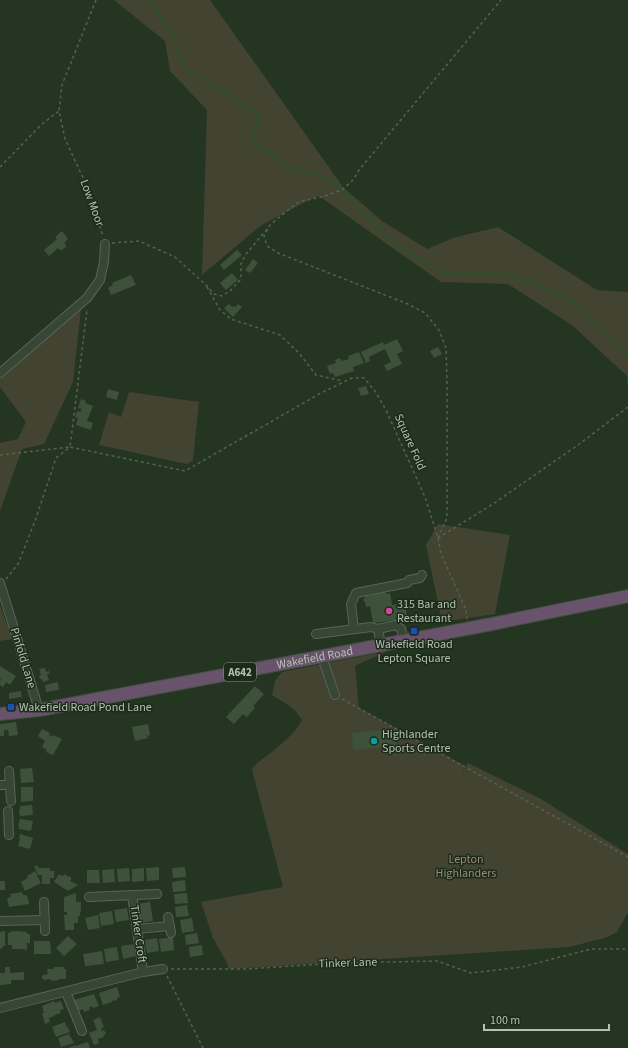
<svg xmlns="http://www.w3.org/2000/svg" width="628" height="1048" font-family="'Source Sans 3',sans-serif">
<rect width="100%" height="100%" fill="#243522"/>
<g fill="#424431">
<polygon points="114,0 210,0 343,187 382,221 427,249 453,238 498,227 597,290 628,292 628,387 627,376 573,326 508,284 441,282 319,196 311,199 260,226 202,275 207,110 170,71 165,41"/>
<polygon points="81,309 73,382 44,444 22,449 0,511 0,443 18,439 26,422 0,387 0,378"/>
<polygon points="129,392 199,402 193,461 187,464 99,445 109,412 121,417"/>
<polygon points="438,524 510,535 495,614 442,622 426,545"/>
<polygon points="0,605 12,639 0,641"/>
<path d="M388,651L355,666L359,708L465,766L462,773L468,763L541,799L628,854V912L617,932L605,938L569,947L229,969L226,961L213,938L201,902L283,887L252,770C256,763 262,759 268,755C280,745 295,734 302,720C293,705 285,704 272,695L275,681L282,672Z"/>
</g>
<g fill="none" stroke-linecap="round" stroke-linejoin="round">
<polyline stroke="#304e2c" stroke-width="2.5" points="149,0 173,37 186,69 214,85 258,115 253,143 294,170 319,175 335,183 398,247 445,273 508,274 569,298 628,357"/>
</g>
<g fill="#3e523b">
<polygon points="62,231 68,239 64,243 66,245 66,247 62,250 59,250 58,248 49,256 44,250 57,239 55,237"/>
<polygon points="237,250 242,255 224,270 220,265"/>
<polygon points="253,259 258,263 250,273 245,270"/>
<polygon points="232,273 238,280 226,290 220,283"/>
<polygon points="131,275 136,285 111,295 108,288 113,285 112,283"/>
<polygon points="229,304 232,307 234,306 235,307 238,304 242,307 233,317 224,308"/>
<polygon points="397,339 403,351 397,354 402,364 387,371 384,365 391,362 385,349 369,357 370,361 366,363 361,352 383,342 384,345"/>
<polygon points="438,347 442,354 434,358 430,351"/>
<polygon points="359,352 364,363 353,367 354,371 335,377 333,373 330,374 327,366 336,363 335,360 340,358 342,361 349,359 348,356"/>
<polygon points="366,386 369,394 361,396 358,388"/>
<polygon points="108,389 119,392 117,400 106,397"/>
<polygon points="81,399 86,401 85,403 93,406 87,421 93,423 91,430 76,425 78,418 75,417 77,411 80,412 82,409 78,408"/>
<polygon points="386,592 386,594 390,593 392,605 405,603 407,616 396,617 396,620 373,623 370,606 366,607 365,602 363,600 367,595 369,596 371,596 371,594"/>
<polygon points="0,666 16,676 10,685 6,682 3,687 0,685 0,681 1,679 0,678"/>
<polygon points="45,668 46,672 49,671 50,673 47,674 49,680 43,682 42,679 40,679 39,676 41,675 39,669"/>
<polygon points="58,682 59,690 46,692 45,685"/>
<polygon points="255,686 264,694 253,706 255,708 247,717 243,714 234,724 226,717"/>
<polygon points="21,691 22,697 9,699 9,693"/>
<polygon points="16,722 18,735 9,736 8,730 4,730 4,736 0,736 0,724"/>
<polygon points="148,724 150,735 147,736 148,738 135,741 132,727"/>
<polygon points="42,729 50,733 49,735 52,737 53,735 62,739 53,755 46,752 47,750 42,747 45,741 38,736"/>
<polygon points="395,729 396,746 353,750 352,733"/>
<polygon points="32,768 34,782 21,783 20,769"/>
<polygon points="21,787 33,787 33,801 21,802"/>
<polygon points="32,805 33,815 20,816 19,810 20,810 20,806"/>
<polygon points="20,819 33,821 31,831 19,829 19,826 18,826"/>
<polygon points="20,834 33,838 30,849 18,846 20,839 19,838"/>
<polygon points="34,866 38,866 38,868 50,868 50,871 54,871 54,878 50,878 50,884 42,884 42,875 38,875"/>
<polygon points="159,867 159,880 147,881 146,868"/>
<polygon points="185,867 186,877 173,878 172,868"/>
<polygon points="129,868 130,881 118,882 117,869"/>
<polygon points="144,868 144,881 132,882 132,869"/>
<polygon points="114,869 115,882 103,883 102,870"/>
<polygon points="87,870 99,870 100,883 87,883"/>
<polygon points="35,871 41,883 25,891 21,882 28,878 27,876"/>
<polygon points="59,874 62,876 65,874 67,876 71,877 71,879 70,881 78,885 68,891 54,882"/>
<polygon points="185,880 186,891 173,892 172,882"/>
<rect x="0" y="881" width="5" height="9"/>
<polygon points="22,892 23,895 26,895 28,898 29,904 9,907 7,898 11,897 10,894"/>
<polygon points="76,893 76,902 81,902 81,911 80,912 80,916 78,916 78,923 74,923 74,930 65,930 64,915 67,915 67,912 64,912 64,897"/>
<polygon points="187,893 188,903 175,904 174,894"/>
<polygon points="150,902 153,921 140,923 137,904"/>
<polygon points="187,905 189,916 176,917 175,907"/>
<polygon points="127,908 129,920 116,922 114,910"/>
<polygon points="112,911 114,924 101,926 99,913"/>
<polygon points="98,915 100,928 88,930 85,918"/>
<polygon points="192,918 194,931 182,933 180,920"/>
<polygon points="5,931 5,946 3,946 3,948 0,949 0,932"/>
<polygon points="15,931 27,932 27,934 30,934 30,943 27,943 27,950 25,951 25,949 12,949 12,945 8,945 8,933 10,933 10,932"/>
<polygon points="197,933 199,943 186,945 185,935"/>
<polygon points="68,936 77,944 64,956 56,948"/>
<polygon points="173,937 174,950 161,952 159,939"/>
<polygon points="157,938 159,951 147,953 144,940"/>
<polygon points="34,941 50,941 51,954 34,954"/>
<polygon points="133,944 136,956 123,959 121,946"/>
<polygon points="202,945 203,955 190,957 189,947"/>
<polygon points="117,947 119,960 106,962 104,949"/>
<polygon points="102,951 104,964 85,966 83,954"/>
<polygon points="5,967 10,967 10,973 24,972 24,980 11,980 11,984 0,985 0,973 5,973"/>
<polygon points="54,967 64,967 64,969 66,969 66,979 59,979 59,980 51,981 51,979 44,980 42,978 42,976 44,975 48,974 47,969 54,969"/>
<polygon points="117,987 120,997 117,998 117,1000 112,1001 112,1002 103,1005 99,993"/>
<polygon points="94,994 99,1006 93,1008 92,1006 89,1008 90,1010 84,1012 83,1009 79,1011 74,1000"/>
<polygon points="54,1001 55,1003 61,1001 64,1009 60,1010 61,1013 54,1015 55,1016 49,1018 50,1022 45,1024 42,1013 44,1013 42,1006"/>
<polygon points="100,1017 104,1027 101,1029 102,1031 104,1030 106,1034 103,1036 104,1037 98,1039 99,1043 94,1045 89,1033 97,1030 93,1020"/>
<polygon points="65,1022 67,1028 68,1027 70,1032 56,1037 52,1027"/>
<polygon points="69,1034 74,1043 61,1047 58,1038"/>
<polygon points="88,1042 90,1048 68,1048 76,1045 76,1046"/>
</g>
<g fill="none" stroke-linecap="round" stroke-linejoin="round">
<g stroke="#576655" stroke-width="10">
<g id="minor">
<polyline points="0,373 87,298 100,280 104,262 105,244"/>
<polyline points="0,583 39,710"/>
<polyline points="354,629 351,604 356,593 407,583 409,580 420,578 422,575"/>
<polyline points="378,629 396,625 401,629 404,641"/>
<polyline points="316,634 371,627 378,629 381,645"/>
<polyline points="322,657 335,695"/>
<polyline points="9,771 11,801"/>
<polyline points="0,785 10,785"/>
<polyline points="8,811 9,835"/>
<polyline points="132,895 143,972"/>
<polyline points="89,897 157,894"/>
<polyline points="44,902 45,931"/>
<polyline points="168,917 171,933"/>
<polyline points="0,921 45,920"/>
<polyline points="137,929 170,926"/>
<polyline points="66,992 82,1031"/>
<polyline points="0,1008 143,972 163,969"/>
</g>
</g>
<g stroke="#41503f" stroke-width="14">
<g id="highway">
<path id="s1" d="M0,714L39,710L492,624L628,596"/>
</g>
</g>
<g stroke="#58614e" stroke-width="1.5" stroke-dasharray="3 3" stroke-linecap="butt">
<polyline points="96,0 62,85 59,111 65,139 92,197 103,237"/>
<polyline points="0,167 42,124 59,111"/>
<polyline points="112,243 139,241 175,257 205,284 214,294 222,296 230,291 241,279 241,264 246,254 268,228"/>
<polyline points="207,287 220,310 231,319 280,335 299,353 316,375 343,381"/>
<polyline points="0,455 70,447 87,310"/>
<polyline points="438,538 447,518 447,381 446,348 439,330 425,313 408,304 278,253 267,246 264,236 270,225 288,210 299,202 325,196 342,190 353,180 359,170 501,0"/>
<polyline points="438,538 493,504 578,445 628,407"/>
<polyline points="6,579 18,564 35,521 56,458 70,447 185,471 321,393 352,378 364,378 375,391 386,410 425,497 438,538 441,554 466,610 467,619"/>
<polyline points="342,699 628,857"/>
<polyline points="171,969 246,969 340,963 437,961 471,973 522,967 591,949 628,949"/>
<polyline points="167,976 203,1048"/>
</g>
<use href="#minor" stroke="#374635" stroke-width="8"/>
<use href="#highway" stroke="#69526b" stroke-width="12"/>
</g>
<circle fill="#d1479c" stroke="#1c2a1a" stroke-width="1.5" cx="389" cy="611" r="4"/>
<g fill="#1a4fb4" stroke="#1c2a1a" stroke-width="1.5">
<rect x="410" y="627" width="8" height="8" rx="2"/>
<rect x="7" y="703" width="8" height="8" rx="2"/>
</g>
<circle fill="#0f9aa8" stroke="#1c2a1a" stroke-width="1.5" cx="374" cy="741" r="4"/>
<g text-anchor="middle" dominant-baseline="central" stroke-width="3" stroke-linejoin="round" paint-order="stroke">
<rect fill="#1c2a1a" stroke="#849482" stroke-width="1" x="224" y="663" width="32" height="18" rx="3"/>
<g font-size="11" font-weight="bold" fill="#b1c2af">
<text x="240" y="672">A642</text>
</g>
<g font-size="12" fill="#b1c2af" stroke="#1c2a1a">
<text transform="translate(92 203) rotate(70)">Low Moor</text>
<text transform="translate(410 442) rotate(66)">Square Fold</text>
<text transform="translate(23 658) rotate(73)">Pinfold Lane</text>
<text stroke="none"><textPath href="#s1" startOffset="320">Wakefield Road</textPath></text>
<text transform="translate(138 934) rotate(82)">Tinker Croft</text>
<text transform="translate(348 963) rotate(-2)">Tinker Lane</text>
</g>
<g font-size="12" fill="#b1c2af" stroke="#1c2a1a" text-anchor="start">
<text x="397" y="604">315 Bar and<tspan x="397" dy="14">Restaurant</tspan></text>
<text x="414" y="644" text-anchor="middle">Wakefield Road<tspan x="414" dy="14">Lepton Square</tspan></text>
<text x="19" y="707">Wakefield Road Pond Lane</text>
<text x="382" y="734">Highlander<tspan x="382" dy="14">Sports Centre</tspan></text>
</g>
<g font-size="12" fill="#9b8b78" stroke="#1c2a1a">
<text x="466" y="859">Lepton<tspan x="466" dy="14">Highlanders</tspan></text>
</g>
</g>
<path d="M484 1024v6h125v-6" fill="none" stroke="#b1c2af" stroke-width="2"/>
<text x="490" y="1024" font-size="12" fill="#b1c2af" stroke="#1c2a1a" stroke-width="3" paint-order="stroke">100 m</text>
</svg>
